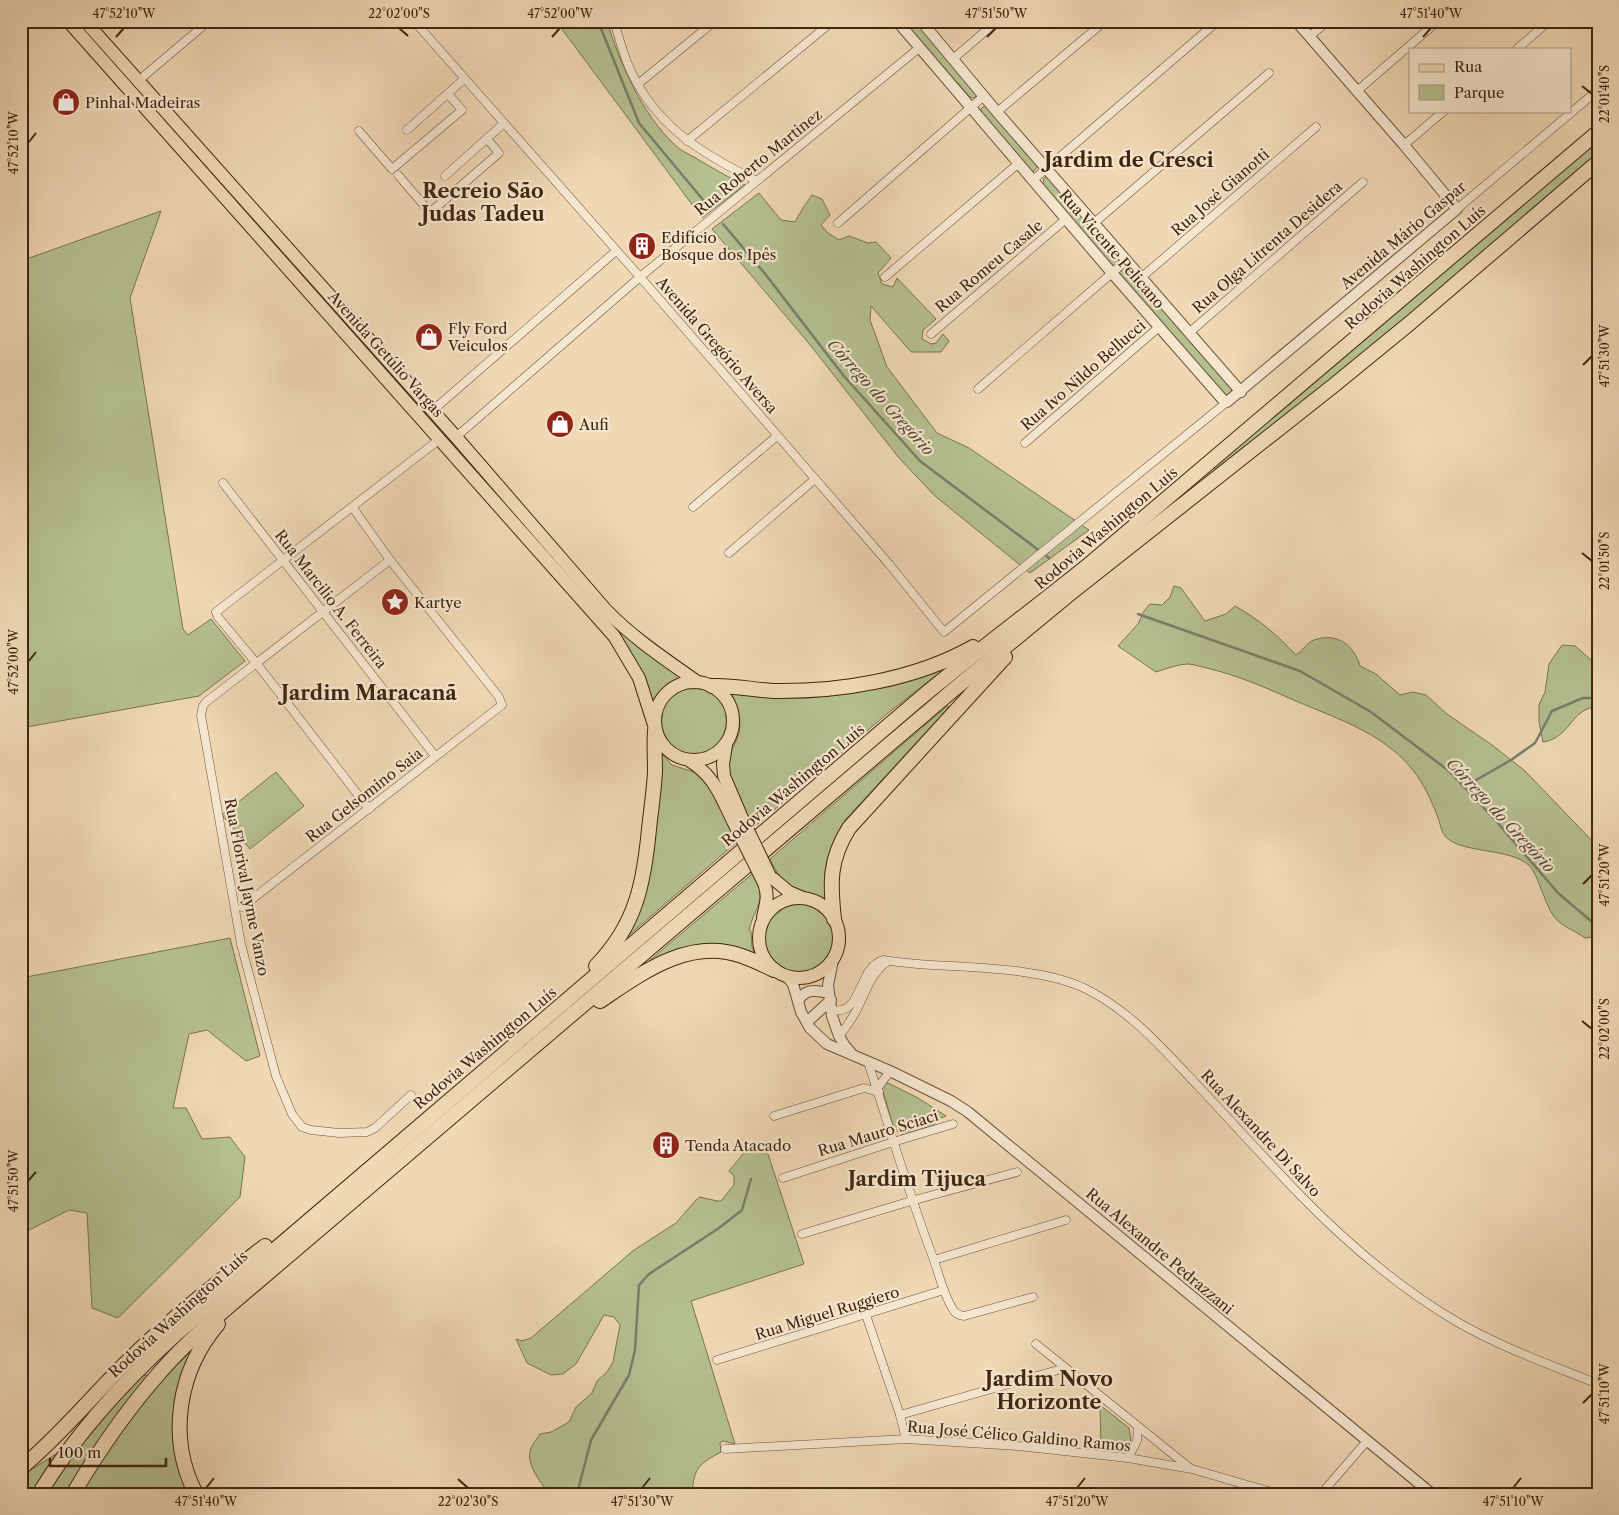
<svg xmlns="http://www.w3.org/2000/svg" width="1619" height="1515" font-family="'Libre Caslon Text',serif">
<rect width="100%" height="100%" fill="#f0d8b5"/>
<filter id="stains"><feTurbulence type="fractalNoise" baseFrequency=".004" numOctaves="4"/><feColorMatrix values="0 0 0 0 .2 0 0 0 0 .09 0 0 0 0 .02 0 0 0 .5 -.17"/></filter>
<radialGradient id="worn" r=".72"><stop offset=".6" stop-color="#630" stop-opacity="0"/><stop offset="1" stop-color="#630" stop-opacity=".3"/></radialGradient>
<g fill="#b5c091" stroke="#7a7350">
<path d="M73,21H80L616,624L684,676C669,682 661,691 654,705L646,682Z"/>
<path d="M556,21H607C620,64 642,114 675,145C680,150 688,154 694,157C711,167 727,177 745,185L702,218Z"/>
<polygon points="903,21 915,21 975,90 977,95 974,98 970,97"/>
<polygon points="985,105 1038,166 1034,171 1032,172 981,112 981,109"/>
<polygon points="1598,138 1598,156 1365,355 1217,472 1212,467"/>
<polygon points="1048,176 1120,258 1120,263 1113,268 1043,184 1044,178"/>
<polygon points="759,193 781,220 795,222 803,208 812,195 822,199 830,215 821,225 828,233 839,240 849,236 868,243 876,242 891,258 878,273 882,284 893,287 897,278 936,319 923,330 922,339 931,344 936,343 943,334 949,341 941,352 911,352 871,306 870,320 887,367 937,433 969,448 1089,530 1030,573 935,496 899,458 807,341 712,229"/>
<polygon points="161,211 130,298 183,629 188,635 211,619 245,661 199,696 21,728 21,261"/>
<polygon points="1127,268 1232,387 1232,393 1226,396 1118,274 1121,270"/>
<path d="M1174,586L1181,588L1205,621L1226,614L1235,606C1260,620 1276,634 1296,655C1302,651 1308,642 1314,640C1337,632 1354,645 1360,666L1376,674L1400,695L1413,692L1426,695L1447,714L1492,745L1525,771L1598,847V936L1585,938C1577,932 1564,927 1557,920C1546,909 1541,883 1532,869C1518,848 1467,854 1448,839C1440,832 1441,824 1437,815C1431,800 1423,782 1412,769C1381,731 1332,717 1289,698C1262,686 1236,675 1207,668C1202,667 1195,665 1189,664C1178,664 1166,669 1156,672L1118,646L1138,624L1144,611L1150,604L1162,605L1170,597Z"/>
<path d="M1562,645L1575,646L1598,666V707C1571,707 1571,738 1543,742L1539,722V705L1545,692L1549,664Z"/>
<path d="M948,666L888,713L753,828C745,810 728,783 729,763C729,755 733,748 736,741C745,722 737,706 728,690L748,693Z"/>
<circle cx="693" cy="721" r="35"/>
<path d="M947,706L949,707L846,819C829,844 822,868 826,899C815,892 806,894 795,889C782,884 776,871 770,859Z"/>
<polygon points="658,750 672,765 697,773 707,782 737,842 623,940 634,918"/>
<polygon points="276,772 304,806 250,849 222,815"/>
<path d="M753,873C768,902 756,903 749,930L751,931L752,947L756,958L744,953L651,962L649,961Z"/>
<circle cx="799" cy="938" r="34"/>
<polygon points="230,938 260,1056 246,1061 207,1030 189,1034 173,1108 186,1108 202,1139 230,1137 245,1157 240,1197 118,1318 92,1308 87,1213 69,1210 21,1234 21,978"/>
<polygon points="888,1083 918,1098 946,1116 941,1118 934,1125 903,1135 894,1129 882,1088 884,1084"/>
<path d="M753,1146L759,1147L768,1154L804,1264L691,1301L735,1444L723,1441L720,1443L721,1452C699,1464 694,1467 692,1494H549C540,1481 525,1464 531,1448C533,1443 538,1438 540,1434L551,1432L569,1422L576,1407L592,1393L597,1381L607,1372L613,1362L620,1325L614,1317L604,1315L576,1364L563,1374L551,1375L527,1363L516,1339L522,1341L531,1338L634,1250L676,1223L696,1200L700,1197L717,1201H721L734,1185V1176L729,1171L748,1148Z"/>
<path d="M190,1352L192,1353L183,1376L190,1494H81C112,1443 147,1393 190,1352Z"/>
<polygon points="141,1375 152,1376 67,1494 44,1494 75,1449"/>
<polygon points="1100,1405 1129,1428 1131,1440 1122,1450 1101,1448"/>
<polygon points="56,1454 30,1494 21,1494 21,1476"/>
</g>
<g fill="none" stroke-linecap="round" stroke-linejoin="round">
<g stroke="#777f6b" stroke-width="2.5">
<polyline points="598,21 639,123 709,207"/>
<polyline points="723,224 766,275 843,375 920,461 1049,558"/>
<polyline points="1138,614 1300,671 1371,712 1449,771 1497,822 1558,893 1598,927"/>
<polyline points="1464,787 1511,760 1535,743 1552,711 1583,698 1598,698"/>
<polyline points="577,1494 591,1440 629,1375 635,1350 639,1285 649,1274 719,1228 742,1210 751,1179"/>
</g>
<g stroke="#6c5238" stroke-width="9">
<g id="minor">
<polyline points="414,21 640,277 889,564 944,632 1227,402"/>
<path d="M614,21C618,35 622,49 627,62C651,123 700,153 757,181"/>
<polyline points="1310,36 1328,21"/>
<polyline points="1517,49 1549,21"/>
<polyline points="953,59 997,21"/>
<polyline points="138,81 209,21"/>
<polyline points="638,84 715,21"/>
<polyline points="1357,91 1438,21"/>
<polyline points="997,112 1105,21"/>
<polyline points="407,130 464,79"/>
<polyline points="359,131 392,169 462,110 448,94"/>
<polyline points="687,141 833,21"/>
<polyline points="1404,145 1444,111"/>
<polyline points="398,175 428,210 433,210 499,153 487,139"/>
<polyline points="445,176 503,124"/>
<polyline points="1033,180 1218,21"/>
<polyline points="1457,209 1598,90"/>
<polyline points="838,223 984,96"/>
<polyline points="1094,223 1269,73"/>
<polyline points="885,277 1019,163"/>
<polyline points="1142,277 1316,127"/>
<polyline points="1190,332 1363,182"/>
<polyline points="931,334 1066,219"/>
<polyline points="978,389 1127,260"/>
<polyline points="432,411 616,251"/>
<polyline points="456,437 640,277 919,48"/>
<polyline points="1025,443 1159,327"/>
<polyline points="223,483 435,756"/>
<polyline points="693,507 777,436"/>
<polyline points="729,553 815,479"/>
<polyline points="390,560 206,702 203,706 201,715 241,944 276,1076 292,1114 302,1127 311,1130 339,1133 367,1132 375,1128 411,1095"/>
<polyline points="369,809 257,664 218,617 216,612 440,439"/>
<polyline points="242,907 502,705 499,697 390,560 353,508"/>
<path d="M832,1010C863,1016 857,968 883,960C895,962 906,963 918,964C968,968 1039,967 1084,988C1130,1010 1163,1049 1198,1086C1232,1122 1266,1160 1301,1196C1347,1243 1402,1290 1459,1323C1503,1348 1551,1365 1598,1384"/>
<path d="M839,1036C847,1026 855,1015 860,1003C868,986 872,973 888,961"/>
<path d="M868,1062C889,1126 908,1191 932,1255C939,1273 943,1295 954,1311C957,1315 960,1315 964,1316L1033,1297"/>
<polyline points="877,1089 890,1071"/>
<polyline points="774,1116 864,1088 879,1092"/>
<polyline points="783,1178 893,1142 953,1124"/>
<polyline points="802,1234 911,1201 1017,1172"/>
<polyline points="934,1260 1066,1220"/>
<polyline points="866,1315 900,1415 906,1439"/>
<polyline points="1036,1344 1190,1468"/>
<polyline points="717,1360 944,1290"/>
<polyline points="900,1415 1065,1368"/>
<polyline points="725,1449 906,1439 1018,1446 1128,1458 1192,1469 1278,1494"/>
<polyline points="1128,1458 1137,1441 1138,1427"/>
<polyline points="1321,1494 1367,1441"/>
</g>
</g>
<g stroke="#6c5238" stroke-width="12">
<g id="tertiary">
<polyline points="897,21 1112,273 1224,401 1227,402 1457,209 1404,145 1296,21"/>
<polyline points="921,21 997,112 1241,392"/>
<polyline points="833,960 828,985 832,1016 839,1036 845,1046 851,1053"/>
<polyline points="787,977 793,984 801,1012 810,1028 827,1044 890,1071 951,1101 968,1112 1432,1494"/>
<path d="M798,1001C806,987 816,991 829,993"/>
<polyline points="807,1022 831,1000"/>
</g>
</g>
<g stroke="#40260f" stroke-width="14">
<g id="primary">
<polyline points="68,21 614,636 639,678 654,725"/>
<path d="M85,21L456,437L606,610C633,638 665,659 696,681"/>
<circle cx="694" cy="721" r="39"/>
<polyline points="726,745 723,764 724,776 742,818"/>
<path d="M690,761C715,777 720,795 733,821"/>
<polyline points="770,876 789,892 803,898"/>
<circle cx="799" cy="938" r="40"/>
<path d="M763,917C766,903 769,896 764,883"/>
</g>
</g>
<g stroke="#40260f" stroke-width="16">
<g id="motorway">
<path d="M712,686C733,685 753,690 773,691C839,692 915,680 973,647"/>
<path d="M834,919C830,883 829,860 849,828L1005,657"/>
<path d="M596,966C636,925 644,883 649,829C651,810 654,791 655,772C655,758 654,744 655,730"/>
<path d="M600,1001C642,973 689,937 742,956C753,960 764,965 774,970"/>
<path d="M21,1468C63,1433 97,1390 136,1353C176,1314 221,1280 265,1246"/>
<path d="M39,1494C76,1433 123,1382 176,1334L917,701C972,655 1030,612 1086,567L1598,132"/>
<path d="M73,1494C99,1450 128,1408 162,1370C182,1347 205,1327 228,1307L952,691L1067,596L1333,386L1410,323L1598,162"/>
<path d="M196,1494C167,1438 178,1371 218,1324"/>
</g>
</g>
<use href="#minor" stroke="#f5e6cf" stroke-width="8"/>
<use href="#tertiary" stroke="#f5e6cf" stroke-width="10"/>
<use href="#primary" stroke="#f0d8b5" stroke-width="12"/>
<use href="#motorway" stroke="#f0d8b5" stroke-width="14"/>
<g stroke="#40260f" stroke-width="14" stroke-linecap="butt">
<g id="primary-bridge">
<polyline points="742,818 770,876"/>
<polyline points="733,821 764,883"/>
</g>
</g>
<use href="#primary-bridge" stroke="#f0d8b5" stroke-width="12"/>
</g>
<path fill="none" stroke="#40260f" stroke-width="2" d="M399,28L408,36M116,37L124,28M552,37L560,28M987,37L996,28M1423,37L1431,28M1582,86L1592,94M28,143L36,133M1583,365L1592,356M1582,553L1592,561M28,662L36,652M1583,884L1592,875M1582,1021L1592,1029M28,1181L36,1172M1583,1403L1592,1394M458,1479L468,1488M206,1488L214,1478M642,1488L650,1478M1077,1488L1085,1478M1513,1488L1521,1478"/>
<defs>
<g id="shop-disc" transform="scale(1.4375)"><circle r="9.5" fill="#8f2418" stroke="#f5e6cf"/><path d="M-5-2.5h2.3a2.7 3.5 0 0 1 5.4 0H5L5.5 6h-11ZM-1.5-2.5h3a1.5 2.3 0 0 0-3 0Z" fill="#fff"/></g>
<g id="building-disc" transform="scale(1.4375)"><circle r="9.5" fill="#8f2418" stroke="#f5e6cf"/><path d="M-4-6H4V6H1V3H-1V6H-4ZM-2.5-4.3h1.7v1.8h-1.7ZM.8-4.3h1.7v1.8H.8ZM-2.5-1h1.7V.8h-1.7ZM.8-1h1.7V.8H.8Z" fill="#fff"/></g>
<g id="sight-disc" transform="scale(1.4375)"><circle r="9.5" fill="#8f2418" stroke="#f5e6cf"/><path d="M0-6L1.8-2.2L6-1.7L2.9 1.2L3.7 5.4L0 3.3L-3.7 5.4L-2.9 1.2L-6-1.7L-1.8-2.2Z" fill="#fff"/></g>
</defs>
<g fill-rule="evenodd">
<use href="#shop-disc" x="66" y="102"/>
<use href="#building-disc" x="642" y="246"/>
<use href="#shop-disc" x="429" y="337"/>
<use href="#shop-disc" x="560" y="424"/>
<use href="#sight-disc" x="395" y="602"/>
<use href="#building-disc" x="666" y="1145"/>
</g>
<g text-anchor="middle" dominant-baseline="central" stroke-width="4.5" stroke-linejoin="round" paint-order="stroke">
<g font-size="15" fill="#40260f" stroke="#f5e6cf" text-anchor="start">
<text x="85" y="102">Pinhal Madeiras</text>
<text x="661" y="237">Edifício<tspan x="661" dy="17">Bosque dos Ipês</tspan></text>
<text x="448" y="328">Fly Ford<tspan x="448" dy="17">Veiculos</tspan></text>
<text x="579" y="424">Aufi</text>
<text x="414" y="602">Kartye</text>
<text x="685" y="1145">Tenda Atacado</text>
</g>
<g font-size="15" fill="#40260f" stroke="#f5e6cf">
<text transform="translate(758 162) rotate(-39)">Rua Roberto Martinez</text>
<text transform="translate(1220 192) rotate(-41)">Rua José Gianotti</text>
<text transform="translate(1403 235) rotate(-40)">Avenida Mário Gaspar</text>
<text transform="translate(1267 247) rotate(-41)">Rua Olga Litrenta Desidera</text>
<text transform="translate(1112 249) rotate(49)">Rua Vicente Pelicano</text>
<text transform="translate(989 266) rotate(-40)">Rua Romeu Casale</text>
<text transform="translate(1415 267) rotate(-41)">Rodovia Washington Luís</text>
<text transform="translate(717 345) rotate(49)">Avenida Gregório Aversa</text>
<text transform="translate(386 354) rotate(48)">Avenida Getúlio Vargas</text>
<text transform="translate(1083 375) rotate(-41)">Rua Ivo Nildo Bellucci</text>
<text transform="translate(1106 528) rotate(-40)">Rodovia Washington Luís</text>
<text transform="translate(331 599) rotate(52)">Rua Marcilio A. Ferreira</text>
<text transform="translate(793 785) rotate(-40)">Rodovia Washington Luís</text>
<text transform="translate(364 795) rotate(-38)">Rua Gelsomino Saia</text>
<text transform="translate(247 887) rotate(79)">Rua Florival Jayme Vanzo</text>
<text transform="translate(485 1048) rotate(-40)">Rodovia Washington Luís</text>
<text transform="translate(878 1133) rotate(-17)">Rua Mauro Sciaci</text>
<text transform="translate(1261 1133) rotate(47)">Rua Alexandre Di Salvo</text>
<text transform="translate(1160 1251) rotate(40)">Rua Alexandre Pedrazzani</text>
<text transform="translate(827 1313) rotate(-17)">Rua Miguel Ruggiero</text>
<text transform="translate(178 1314) rotate(-42)">Rodovia Washington Luís</text>
<text transform="translate(1019 1436) rotate(5)">Rua José Célico Galdino Ramos</text>
</g>
<g font-size="16" font-style="italic" fill="#574b36" stroke="#f5e6cf">
<text transform="translate(881 397) rotate(48)">Córrego do Gregório</text>
<text transform="translate(1501 815) rotate(47)">Córrego do Gregório</text>
</g>
<g font-size="20" font-weight="bold" fill="#40260f" stroke="#f5e6cf">
<text x="1129" y="160">Jardim de Cresci</text>
<text x="483" y="191">Recreio São<tspan x="483" dy="23">Judas Tadeu</tspan></text>
<text x="369" y="693">Jardim Maracanã</text>
<text x="917" y="1179">Jardim Tijuca</text>
<text x="1049" y="1379">Jardim Novo<tspan x="1049" dy="23">Horizonte</tspan></text>
</g>
</g>
<rect width="1619" height="1515" fill="none" stroke="#f0d8b5" stroke-width="55"/>
<rect x="1409" y="48" width="162" height="65" fill="#f5e6cf" stroke="#ad9982"/>
<rect x="1419" y="64" width="25" height="8" fill="#f0d8b5" stroke="#ad9982"/>
<text x="1454" y="72" font-size="15" fill="#40260f">Rua</text>
<rect x="1419" y="85" width="25" height="15" fill="#b5c091" stroke="#ad9982"/>
<text x="1454" y="98" font-size="15" fill="#40260f">Parque</text>
<path d="M50 1458v8h116v-8" fill="none" stroke="#40260f" stroke-width="2.5"/>
<text x="58" y="1458" font-size="15" fill="#40260f" stroke="#f5e6cf" stroke-width="4" paint-order="stroke">100 m</text>
<rect x="28" y="28" width="1564" height="1460" fill="none" stroke="#40260f" stroke-width="2"/>
<g font-size="12" text-anchor="middle" fill="#40260f">
<text x="124" y="18">47°52'10"W</text>
<text x="399" y="18">22°02'00"S</text>
<text x="560" y="18">47°52'00"W</text>
<text x="996" y="18">47°51'50"W</text>
<text x="1431" y="18">47°51'40"W</text>
<text transform="translate(1605 94) rotate(-90)" y="4">22°01'40"S</text>
<text transform="translate(14 143) rotate(-90)" y="4">47°52'10"W</text>
<text transform="translate(1605 356) rotate(-90)" y="4">47°51'30"W</text>
<text transform="translate(1605 561) rotate(-90)" y="4">22°01'50"S</text>
<text transform="translate(14 662) rotate(-90)" y="4">47°52'00"W</text>
<text transform="translate(1605 875) rotate(-90)" y="4">47°51'20"W</text>
<text transform="translate(1605 1029) rotate(-90)" y="4">22°02'00"S</text>
<text transform="translate(14 1181) rotate(-90)" y="4">47°51'50"W</text>
<text transform="translate(1605 1394) rotate(-90)" y="4">47°51'10"W</text>
<text x="206" y="1506">47°51'40"W</text>
<text x="468" y="1506">22°02'30"S</text>
<text x="642" y="1506">47°51'30"W</text>
<text x="1077" y="1506">47°51'20"W</text>
<text x="1513" y="1506">47°51'10"W</text>
</g>
<rect width="100%" height="100%" filter="url(#stains)"/>
<rect width="100%" height="100%" fill="url(#worn)"/>
</svg>
